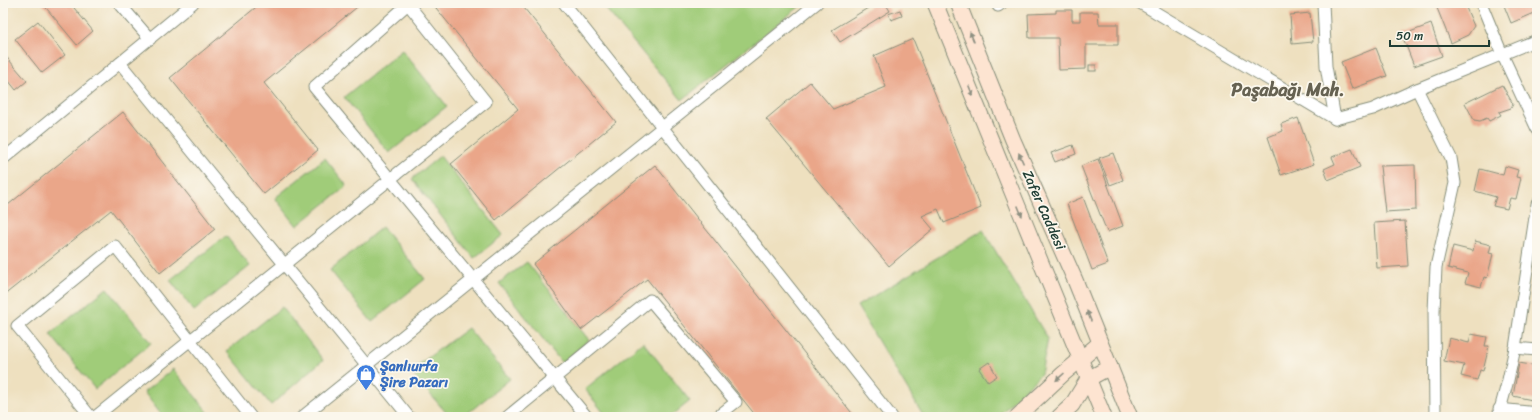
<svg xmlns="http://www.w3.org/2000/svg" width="1540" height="420" font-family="Sriracha,sans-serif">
<rect width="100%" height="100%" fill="#fbf7ec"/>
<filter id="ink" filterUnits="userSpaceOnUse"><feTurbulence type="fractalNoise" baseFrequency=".025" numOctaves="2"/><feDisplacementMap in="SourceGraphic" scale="8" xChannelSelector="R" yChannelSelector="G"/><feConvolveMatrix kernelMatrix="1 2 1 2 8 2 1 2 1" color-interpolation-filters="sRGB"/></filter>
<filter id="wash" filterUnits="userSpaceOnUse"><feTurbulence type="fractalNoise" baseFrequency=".012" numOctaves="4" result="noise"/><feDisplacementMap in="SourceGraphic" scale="16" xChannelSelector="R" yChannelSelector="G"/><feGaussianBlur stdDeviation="0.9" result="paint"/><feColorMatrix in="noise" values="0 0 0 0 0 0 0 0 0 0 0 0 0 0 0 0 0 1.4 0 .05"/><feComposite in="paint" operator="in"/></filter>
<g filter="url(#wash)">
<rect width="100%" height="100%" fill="#eee0bf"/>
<g fill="#a0cc79" stroke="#608456">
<polygon points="601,3 804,3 682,100"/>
<polygon points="402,50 447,106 389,153 344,97"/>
<polygon points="440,156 503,235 474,258 412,179"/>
<polygon points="325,158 347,186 297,226 275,198"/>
<polygon points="382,227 425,279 372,322 330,270"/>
<polygon points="983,230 1048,339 1041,374 997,417 924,417 857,306"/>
<polygon points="226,236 250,266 194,311 170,280"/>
<polygon points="527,262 589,340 562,363 499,283"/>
<polygon points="107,288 151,343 95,389 50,334"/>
<polygon points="282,307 323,360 271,405 227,351"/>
<polygon points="468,328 510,379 463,417 450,417 410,371"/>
<polygon points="643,342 690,401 670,417 607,417 585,389"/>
<polygon points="173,369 212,417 163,417 144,392"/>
</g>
<g id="blocks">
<g fill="#eaa689">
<polygon points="42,3 70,3 93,31 77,45"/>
<polygon points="261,3 362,3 264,83 318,150 264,194 170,78"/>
<polygon points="432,3 520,3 616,122 496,220 451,164 518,109"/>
<polygon points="876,3 885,3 890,11 840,42 832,30"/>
<polygon points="1435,3 1464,3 1474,26 1468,35 1451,43"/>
<polygon points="1503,3 1537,3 1537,12 1511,23"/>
<polygon points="900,10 902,16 891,20 888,14"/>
<polygon points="1056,10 1072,10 1072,21 1080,21 1080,12 1098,12 1099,24 1118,24 1118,45 1086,45 1086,69 1059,70 1058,38 1029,38 1028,14 1056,13"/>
<polygon points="1310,13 1313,42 1292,44 1290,15"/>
<polygon points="38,21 65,55 42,73 15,39"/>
<polygon points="1431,24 1442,56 1414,66 1402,35"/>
<polygon points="913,39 981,208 944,223 938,209 922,216 933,229 889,266 766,119 810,82 833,109 886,87 874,56"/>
<polygon points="1376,48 1387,76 1352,89 1341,62"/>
<polygon points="3,53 27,81 16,90 8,80 3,84"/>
<rect x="1089" y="65" width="7" height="6"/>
<polygon points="1502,85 1513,104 1511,108 1499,112 1501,115 1489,121 1487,118 1480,121 1474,120 1465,103"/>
<polygon points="123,112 215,229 160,273 111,210 3,296 3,209"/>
<polygon points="1298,118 1314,164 1281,175 1268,137 1283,131 1281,124"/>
<polygon points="1073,145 1076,154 1055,162 1051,153"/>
<polygon points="1352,149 1360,167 1328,180 1324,169 1335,164 1332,157"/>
<polygon points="1113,153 1123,180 1110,185 1099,158"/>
<polygon points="1098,159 1123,226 1107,232 1081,166"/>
<polygon points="655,165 855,417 755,417 756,416 647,279 581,330 533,264"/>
<polygon points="1415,165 1416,210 1385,212 1380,166"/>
<polygon points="1505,166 1518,170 1516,177 1521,178 1516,199 1510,198 1507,209 1493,206 1496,197 1475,191 1480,169 1503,175"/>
<polygon points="1083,197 1108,264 1092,270 1067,204"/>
<polygon points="1405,221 1408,266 1377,268 1374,223"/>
<polygon points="1475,241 1491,245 1489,253 1493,254 1487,278 1484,277 1481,287 1465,283 1468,273 1448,268 1453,246 1473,251"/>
<polygon points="1471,334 1487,337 1485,346 1489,346 1483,371 1480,370 1477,380 1461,376 1464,365 1444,361 1449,338 1469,343"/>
<polygon points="989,362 997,376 988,382 979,369"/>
<polygon points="1519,363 1537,366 1537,401 1513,396"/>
</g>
</g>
</g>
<g filter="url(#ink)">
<use href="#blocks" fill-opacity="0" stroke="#868e7a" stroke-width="1"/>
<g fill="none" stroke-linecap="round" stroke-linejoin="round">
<g stroke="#868e7a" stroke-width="13">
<g id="street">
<polyline points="119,3 150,39"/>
<polyline points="564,3 892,417"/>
<polyline points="1140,3 1335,119 1373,109 1417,89 1537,40"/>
<polyline points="1323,3 1326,66 1335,119"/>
<polyline points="1481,3 1502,54 1537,129"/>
<polyline points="998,6 1002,3"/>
<polyline points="120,63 409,417"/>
<polyline points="1417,89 1451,158 1455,183 1436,267 1434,311 1435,417"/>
<polyline points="3,159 193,3"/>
<polyline points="1515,348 1537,350"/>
<polyline points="1499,409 1537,413"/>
<polyline points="91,417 17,326 115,246 251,417"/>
<path d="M95,417C225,312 355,207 486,102L408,4L314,87C405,197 496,307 587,417"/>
<polyline points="302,417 817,3"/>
<polyline points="507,417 650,300 736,402 717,417"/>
<polyline points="1498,417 1508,380 1515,348 1537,204"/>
</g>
</g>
<g stroke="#868e7a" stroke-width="17">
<g id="secondary">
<polyline points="935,3 1104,417"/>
<polyline points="958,3 1013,140 1075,280 1130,417"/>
<polyline points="1017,417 1063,374 1100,343"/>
<polyline points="1059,417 1072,405 1088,379 1110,367"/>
</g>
</g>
<use href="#street" stroke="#fff" stroke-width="11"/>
<use href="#secondary" stroke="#fde4d1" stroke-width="15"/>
</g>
<defs><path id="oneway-solid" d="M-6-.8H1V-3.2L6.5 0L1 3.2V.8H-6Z"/></defs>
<g fill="#8e9082">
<use href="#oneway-solid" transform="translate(972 37) rotate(-112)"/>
<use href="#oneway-solid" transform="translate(971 91) rotate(68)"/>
<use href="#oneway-solid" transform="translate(1021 158) rotate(-114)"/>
<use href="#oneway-solid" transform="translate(1020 211) rotate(68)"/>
<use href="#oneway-solid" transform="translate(1089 316) rotate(-112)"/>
<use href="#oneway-solid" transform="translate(1060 377) rotate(138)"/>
</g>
</g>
<defs>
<g id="shop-pin" transform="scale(1)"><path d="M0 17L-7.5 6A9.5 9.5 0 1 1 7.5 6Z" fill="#3f7fe0" stroke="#fbf7ec"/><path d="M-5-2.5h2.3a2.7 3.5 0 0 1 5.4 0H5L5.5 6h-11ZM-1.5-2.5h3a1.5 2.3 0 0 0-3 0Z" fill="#fff"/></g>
</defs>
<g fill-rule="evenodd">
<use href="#shop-pin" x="366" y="374"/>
</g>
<g text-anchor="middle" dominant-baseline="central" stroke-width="3.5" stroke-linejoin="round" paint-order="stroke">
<g font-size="14" fill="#1f3d34" stroke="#fbf7ec">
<text transform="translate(1044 210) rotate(66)">Zafer Caddesi</text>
</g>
<g font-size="14" font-weight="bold" fill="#366cbe" stroke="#fbf7ec" text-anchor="start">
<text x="380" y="366">Şanlıurfa<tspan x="380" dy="16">Şire Pazarı</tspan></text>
</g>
<g font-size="18" font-weight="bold" fill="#666252" stroke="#fbf7ec">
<text x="1288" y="90">Paşabağı Mah.</text>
</g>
</g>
<rect width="1540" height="420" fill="none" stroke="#fbf7ec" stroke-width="16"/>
<path d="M1390 40v6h99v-6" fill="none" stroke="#1f3d34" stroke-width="2"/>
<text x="1396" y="40" font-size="12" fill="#1f3d34" stroke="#fbf7ec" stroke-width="3" paint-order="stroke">50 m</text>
</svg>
